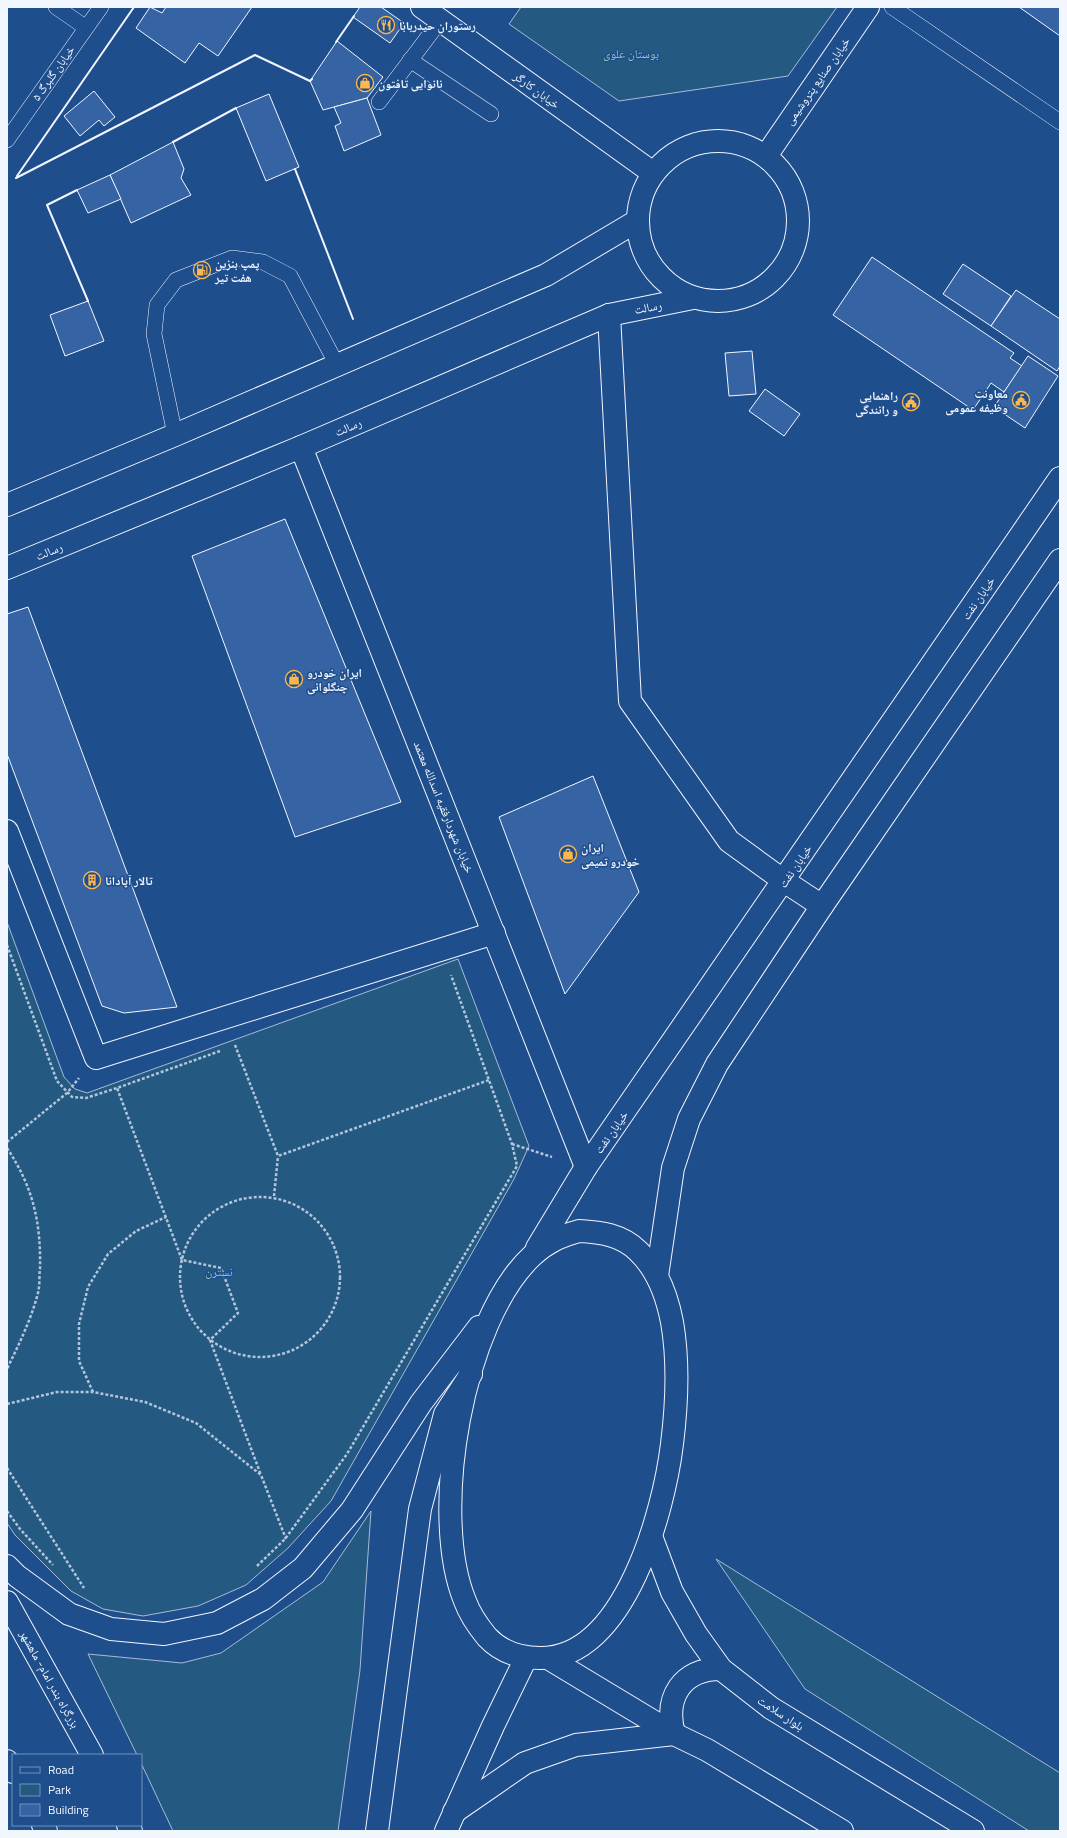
<svg xmlns="http://www.w3.org/2000/svg" width="1067" height="1838" font-family="'Titillium Web','Noto Naskh Arabic',sans-serif">
<rect width="100%" height="100%" fill="#1f4e8c"/>
<g fill="#245a82" stroke="#a8bbd7">
<polygon points="521,7 837,7 788,76 619,101 509,24"/>
<polygon points="7,922 64,1077 75,1089 87,1093 458,959 529,1146 514,1179 331,1501 288,1548 246,1585 198,1606 143,1616 103,1609 71,1591 15,1535 7,1523"/>
<polygon points="371,1511 360,1670 338,1831 173,1831 141,1763 141,1755 137,1755 88,1654 182,1663 221,1653 323,1582"/>
<polygon points="716,1559 1060,1773 1060,1831 1029,1831 805,1689"/>
</g>
<g fill="#3563a3" stroke="#f2f6ff">
<polygon points="150,7 162,13 166,7 252,7 218,56 199,43 185,63 136,28"/>
<polygon points="360,7 381,7 404,23 390,43 353,17"/>
<polygon points="1019,7 1060,7 1060,36"/>
<polygon points="337,41 383,77 367,98 323,110 310,81"/>
<polygon points="94,91 115,117 104,126 99,120 80,136 64,116"/>
<polygon points="269,94 299,167 266,181 236,108"/>
<polygon points="367,98 381,135 344,151 335,126 341,123 334,107"/>
<polygon points="173,142 184,169 181,178 191,195 131,223 110,175"/>
<polygon points="110,175 121,199 88,213 77,190"/>
<polygon points="872,257 1014,353 1010,358 1022,366 1004,392 991,383 973,410 833,315"/>
<polygon points="963,264 1011,296 991,326 943,294"/>
<polygon points="1016,290 1060,319 1060,366 1057,371 991,326"/>
<polygon points="88,301 104,341 65,356 50,315"/>
<polygon points="752,351 756,394 729,396 725,353"/>
<polygon points="1028,356 1058,376 1025,428 994,407"/>
<polygon points="765,389 800,414 784,436 749,411"/>
<polygon points="285,519 401,802 295,837 192,556"/>
<polygon points="28,607 177,1007 124,1013 102,1006 7,754 7,614"/>
<polygon points="593,776 639,892 565,994 499,817"/>
</g>
<g fill="none" stroke-linecap="round" stroke-linejoin="round">
<g stroke="#f2f6ff" stroke-width="16">
<g id="service">
<polyline points="56,7 85,27"/>
<polyline points="892,7 1060,122"/>
<polyline points="410,60 491,114"/>
<polyline points="379,102 440,21"/>
<polyline points="7,140 101,7"/>
<polyline points="175,435 154,334 157,305 176,280 232,258 263,262 290,276 337,365"/>
</g>
</g>
<g stroke="#f2f6ff" stroke-width="24">
<g id="minor">
<polyline points="609,315 630,701 729,841 784,881"/>
<polyline points="301,447 586,1167"/>
<polyline points="7,831 96,1058 494,933"/>
</g>
</g>
<g stroke="#f2f6ff" stroke-width="24">
<polyline id="tertiary" points="422,7 653,173"/>
</g>
<g stroke="#f2f6ff" stroke-width="24">
<g id="secondary">
<circle cx="718" cy="221" r="80"/>
<polyline points="766,156 868,7"/>
<polyline points="7,505 175,435 546,275 637,221"/>
<polyline points="7,568 301,447 609,315 693,298"/>
<polyline points="784,881 822,906"/>
<path d="M579,1231C601,1232 622,1235 638,1251C657,1269 667,1296 672,1322C679,1362 677,1404 672,1444C664,1510 625,1659 540,1658C520,1658 501,1652 487,1637C478,1626 470,1615 465,1601C429,1514 462,1320 533,1255C547,1242 561,1236 579,1231Z"/>
<polyline points="537,1248 586,1167 1060,478"/>
<polyline points="657,1276 673,1168 689,1119 717,1064 822,906 1060,560"/>
<polyline points="651,1536 672,1592 696,1634 721,1669 771,1708 973,1831"/>
<polyline points="7,1566 17,1576 69,1614 111,1629 164,1634 217,1623 263,1599 303,1568 352,1510 421,1403 479,1327"/>
<polyline points="548,1658 674,1734 707,1750 842,1831"/>
<path d="M454,1812L525,1763L576,1745L674,1734C664,1697 682,1669 721,1669"/>
<polyline points="446,1831 493,1726 526,1658"/>
</g>
</g>
<g stroke="#f2f6ff" stroke-width="24">
<g id="trunk">
<polyline points="7,1602 92,1755"/>
<polyline points="7,1761 13,1772"/>
<polyline points="43,1825 46,1831"/>
<polyline points="128,1825 131,1831"/>
<polyline points="377,1831 420,1509 445,1414 471,1374"/>
</g>
</g>
<g stroke="#b3c4dc" stroke-width="2.5" stroke-dasharray="3 2" stroke-linecap="butt">
<polyline points="7,945 57,1081 72,1097 86,1098 117,1088"/>
<polyline points="235,1045 278,1156 489,1080"/>
<polyline points="220,1051 117,1088 182,1260 221,1268 238,1313 210,1340 261,1475"/>
<polyline points="7,1142 67,1093 79,1078"/>
<polyline points="512,1144 552,1157"/>
<path d="M7,1148C33,1187 41,1222 40,1269C39,1276 40,1286 38,1293C31,1320 19,1344 7,1369"/>
<polyline points="274,1196 278,1156"/>
<circle cx="260" cy="1277" r="80"/>
<polyline points="93,1392 79,1361 79,1324 88,1287 108,1254 136,1231 166,1217"/>
<polyline points="7,1404 57,1392 93,1392 145,1402 196,1423 261,1475 286,1539"/>
<polyline points="7,1468 84,1588"/>
<polyline points="7,1511 20,1529 53,1565"/>
<polyline points="257,1566 285,1539 347,1454 517,1166 512,1144 451,975"/>
</g>
<use href="#service" stroke="#1f4e8c" stroke-width="15"/>
<use href="#minor" stroke="#1f4e8c" stroke-width="22"/>
<use href="#tertiary" stroke="#1f4e8c" stroke-width="22"/>
<use href="#secondary" stroke="#1f4e8c" stroke-width="22"/>
<use href="#trunk" stroke="#1f4e8c" stroke-width="22"/>
<g stroke="#f2f6ff" stroke-width="2">
<polyline points="336,42 354,16"/>
<polyline points="173,142 236,108"/>
<polyline points="295,169 353,319"/>
<polyline points="17,176 134,7"/>
<polyline points="16,178 255,55 310,81 312,79"/>
<polyline points="77,190 47,205 88,301"/>
</g>
</g>
<defs>
<g id="restaurant-ring" transform="scale(0.9)"><circle r="9.5" fill="#1f4e8c" stroke="#ffb74d" stroke-width="1.5"/><path d="M-5-6h1v4h1v-4h1v4h1v-4h1v5L-1.5 .5V6h-2V.5L-5-1ZM5-6V6H3V1.5H1.5Q1.5-4 5-6Z" fill="#ffb74d"/></g>
<g id="shop-ring" transform="scale(0.9)"><circle r="9.5" fill="#1f4e8c" stroke="#ffb74d" stroke-width="1.5"/><path d="M-5-2.5h2.3a2.7 3.5 0 0 1 5.4 0H5L5.5 6h-11ZM-1.5-2.5h3a1.5 2.3 0 0 0-3 0Z" fill="#ffb74d"/></g>
<g id="fuel-ring" transform="scale(0.9)"><circle r="9.5" fill="#1f4e8c" stroke="#ffb74d" stroke-width="1.5"/><path d="M-5.5-6h7V0h2V4h1.3V-2.5L3-4.5l.8-.8L6-3V5H2.5V1h-1V6h-7ZM-4.2-4.7v3.2H.2V-4.7Z" fill="#ffb74d"/></g>
<g id="civic-ring" transform="scale(0.9)"><circle r="9.5" fill="#1f4e8c" stroke="#ffb74d" stroke-width="1.5"/><path d="M-.6-6.5H3V-4.5H.6V-3L4-1V1h2V6H-6V1h2V-1L-.6-3ZM-1.2 2.5V6h2.4V2.5Z" fill="#ffb74d"/></g>
<g id="building-ring" transform="scale(0.9)"><circle r="9.5" fill="#1f4e8c" stroke="#ffb74d" stroke-width="1.5"/><path d="M-4-6H4V6H1V3H-1V6H-4ZM-2.5-4.3h1.7v1.8h-1.7ZM.8-4.3h1.7v1.8H.8ZM-2.5-1h1.7V.8h-1.7ZM.8-1h1.7V.8H.8Z" fill="#ffb74d"/></g>
</defs>
<g fill-rule="evenodd">
<use href="#restaurant-ring" x="386" y="25"/>
<use href="#shop-ring" x="365" y="83"/>
<use href="#fuel-ring" x="202" y="270"/>
<use href="#civic-ring" x="1021" y="400"/>
<use href="#civic-ring" x="911" y="402"/>
<use href="#shop-ring" x="294" y="679"/>
<use href="#shop-ring" x="568" y="854"/>
<use href="#building-ring" x="92" y="880"/>
</g>
<g text-anchor="middle" dominant-baseline="central" stroke-width="3" stroke-linejoin="round" paint-order="stroke">
<g font-size="12" font-weight="bold" fill="#f2f6ff" stroke="#1f4e8c" text-anchor="start">
<text x="399" y="25">رستوران حیدربابا</text>
<text x="378" y="83">نانوایی تافتون</text>
<text x="215" y="263">پمپ بنزین<tspan x="215" dy="14">هفت تیر</tspan></text>
<text x="1008" y="393" text-anchor="end">معاونت<tspan x="1008" dy="14">وظیفه عمومی</tspan></text>
<text x="898" y="395" text-anchor="end">راهنمایی<tspan x="898" dy="14">و رانندگی</tspan></text>
<text x="307" y="672">ایران خودرو<tspan x="307" dy="14">چنگلوائی</tspan></text>
<text x="581" y="847">ایران<tspan x="581" dy="14">خودرو تمیمی</tspan></text>
<text x="105" y="880">تالار آپادانا</text>
</g>
<g font-size="12" fill="#97c8a6" stroke="#1f4e8c">
<text x="631" y="53">بوستان علوی</text>
<text x="219" y="1271">نسترن</text>
</g>
<g font-size="12" fill="#f2f6ff" stroke="#1f4e8c">
<text transform="translate(53 73) rotate(-55)">خیابان گلبرگ ۵</text>
<text transform="translate(817 81) rotate(-55)">خیابان صنایع پتروشیمی</text>
<text transform="translate(537 90) rotate(36)">خیابان کارگر</text>
<text transform="translate(648 307) rotate(-11)">رسالت</text>
<text transform="translate(348 427) rotate(-23)">رسالت</text>
<text transform="translate(49 551) rotate(-22)">رسالت</text>
<text transform="translate(978 598) rotate(-56)">خیابان نفت</text>
<text transform="translate(444 807) rotate(68)">خیابان شهردارفقیه اسدالله معتمد</text>
<text transform="translate(795 866) rotate(-56)">خیابان نفت</text>
<text transform="translate(611 1132) rotate(-55)">خیابان نفت</text>
<text transform="translate(50 1679) rotate(61)">بزرگراه بندر امام- ماهشهر</text>
<text transform="translate(781 1713) rotate(33)">بلوار سلامت</text>
</g>
</g>
<rect width="1067" height="1838" fill="none" stroke="#f2f6ff" stroke-width="16"/>
<rect x="12" y="1754" width="130" height="72" fill="#1f4e8c" stroke="#7391ba"/>
<rect x="20" y="1767" width="20" height="6" fill="#1f4e8c" stroke="#7391ba"/>
<text x="48" y="1774" font-size="12" fill="#f2f6ff">Road</text>
<rect x="20" y="1784" width="20" height="12" fill="#245a82" stroke="#7391ba"/>
<text x="48" y="1794" font-size="12" fill="#f2f6ff">Park</text>
<rect x="20" y="1804" width="20" height="12" fill="#3563a3" stroke="#7391ba"/>
<text x="48" y="1814" font-size="12" fill="#f2f6ff">Building</text>
</svg>
